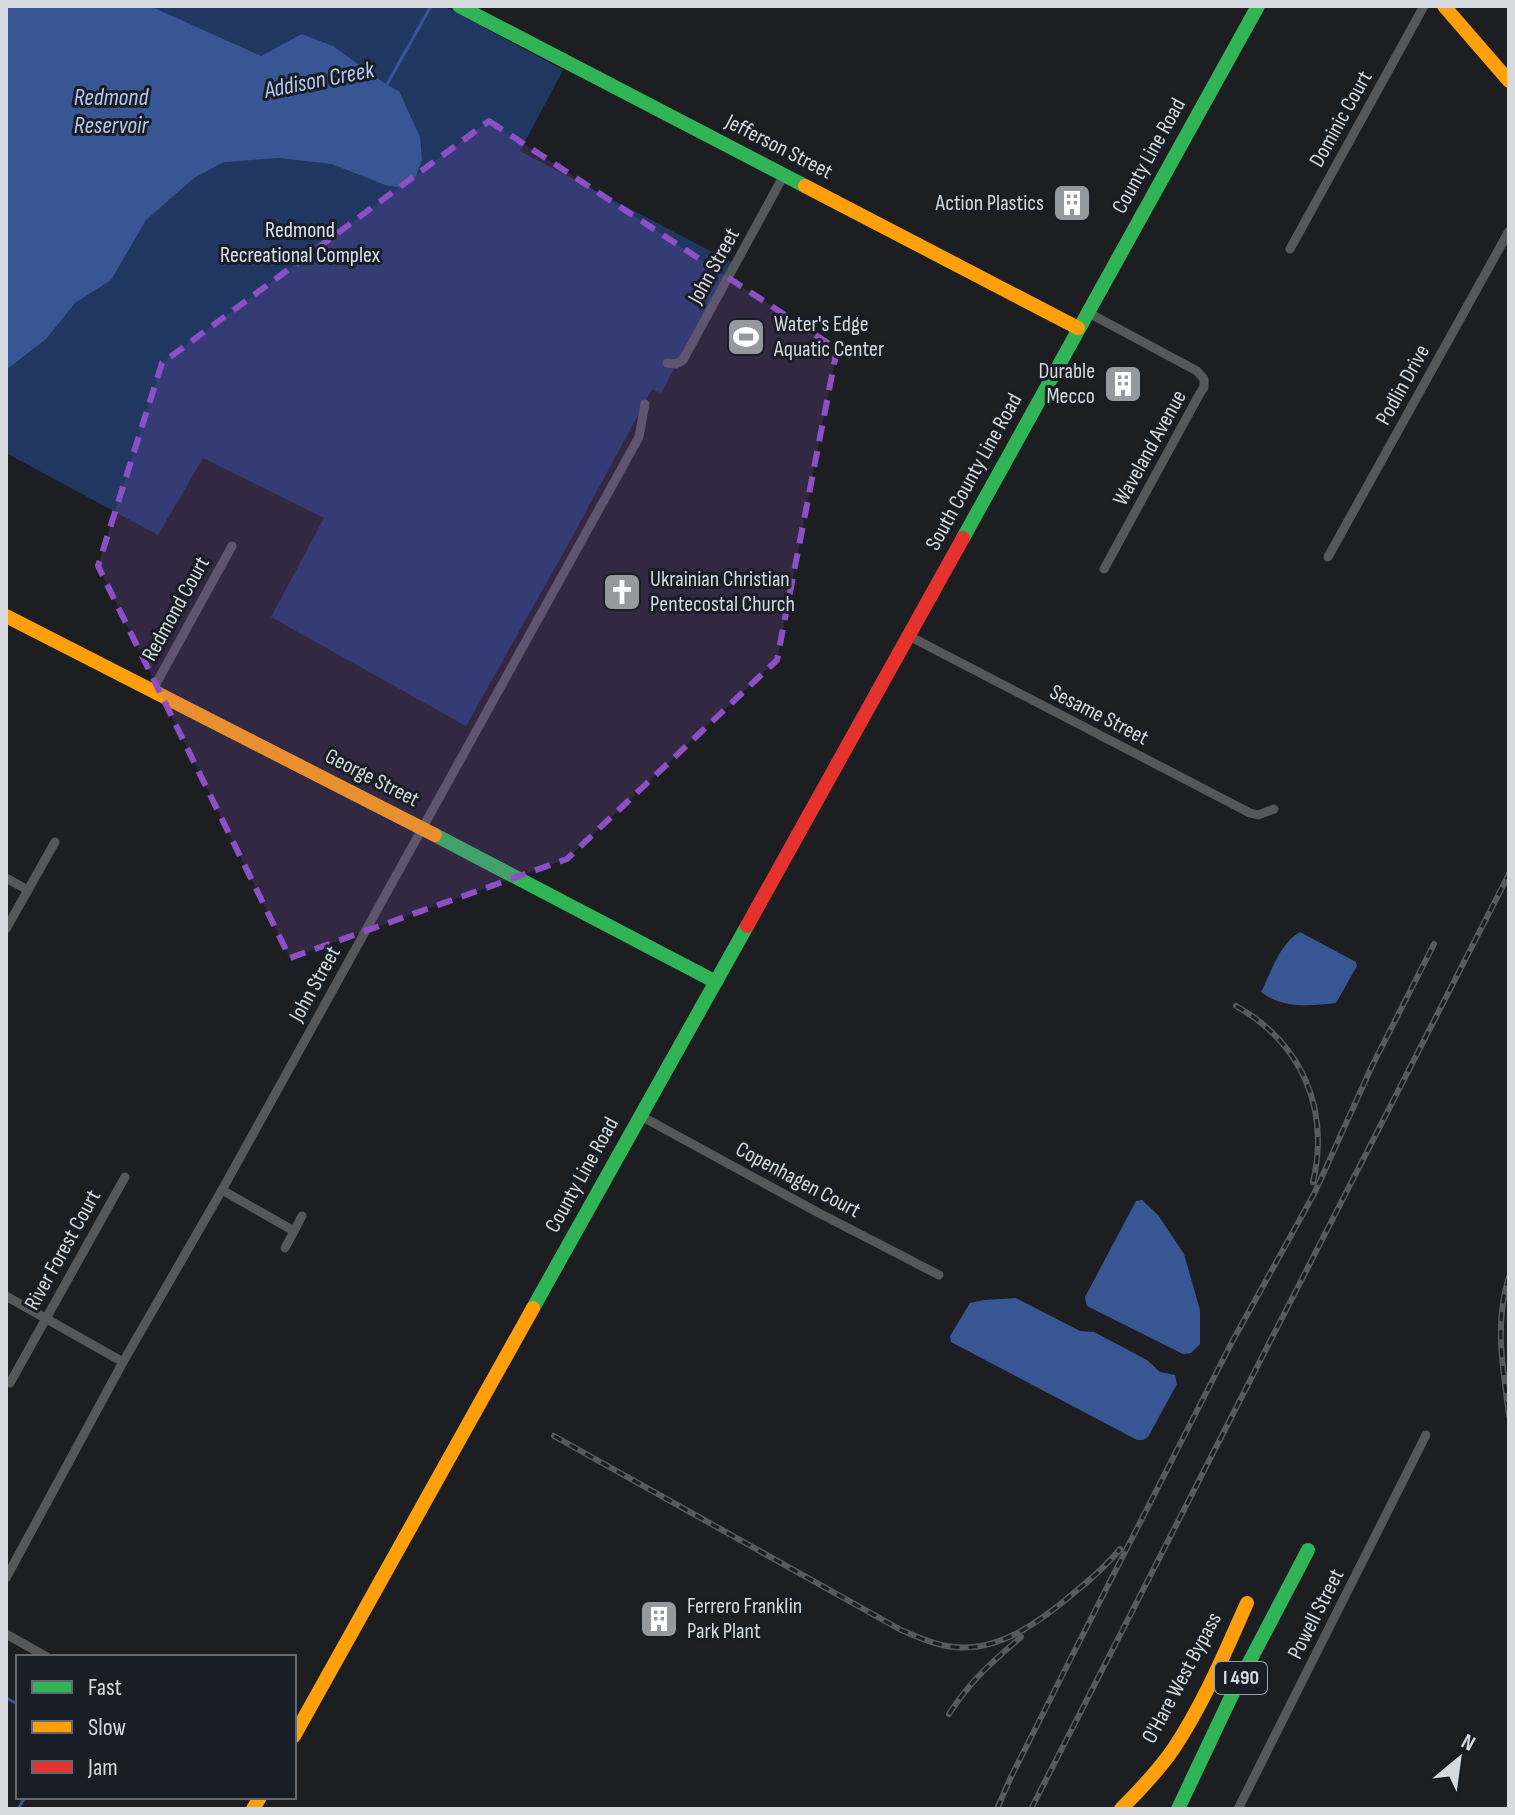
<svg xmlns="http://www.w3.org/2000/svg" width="1515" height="1815" font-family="'Sofia Sans Condensed',sans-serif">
<rect width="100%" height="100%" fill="#1c1e22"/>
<polygon fill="#203762" points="6,6 444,6 563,70 520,151 733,263 661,393 652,389 570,541 466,726 271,617 324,518 203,458 158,535 6,453"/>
<g fill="#375693">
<polygon points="6,6 150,6 261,56 302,34 333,46 387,85 399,91 420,137 422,159 416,176 403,188 385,185 332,164 280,158 224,162 194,178 146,220 111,280 75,303 46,339 6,370"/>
<path d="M1300,932L1356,962L1357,966L1336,1003C1311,1006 1283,1009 1261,992C1272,971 1279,944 1300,932Z"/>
<polygon points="1142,1200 1158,1215 1184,1254 1200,1310 1200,1344 1191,1353 1183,1354 1087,1306 1085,1297 1136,1201"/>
<polygon points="1016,1298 1080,1331 1094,1332 1147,1360 1160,1372 1175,1375 1177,1384 1148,1437 1143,1440 1137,1440 951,1342 950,1336 970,1303 984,1300"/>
</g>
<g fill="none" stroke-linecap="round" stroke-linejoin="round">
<g stroke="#375693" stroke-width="3">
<polyline points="386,86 431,6"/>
<polyline points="6,1698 18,1704"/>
<polyline points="18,1809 25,1797"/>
</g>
<g stroke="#565759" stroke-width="9">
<polyline points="1290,249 1424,6"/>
<polyline points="1087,312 1197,371 1204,379 1204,387 1199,395 1104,569"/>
<polyline points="667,363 676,364 683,360 784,175"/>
<polyline points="1328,557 1509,231"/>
<polyline points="909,636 1250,813 1258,815 1274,809"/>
<polyline points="152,691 232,546"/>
<polyline points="6,878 28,890"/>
<polyline points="6,929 55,842"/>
<polyline points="641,1116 817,1212 939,1275"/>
<polyline points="222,1190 294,1231"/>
<polyline points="285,1248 302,1216"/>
<polyline points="6,1296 123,1362"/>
<polyline points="10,1383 125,1177"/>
<polyline points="6,1578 123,1362 222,1190 639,437 645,404"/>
<polyline points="6,1634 47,1657"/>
<polyline points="1238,1809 1426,1435"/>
</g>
<g stroke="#30b455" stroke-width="14">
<polyline points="459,6 805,186"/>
<polyline points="963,538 1258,6"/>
<polyline points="435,835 716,982"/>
<polyline points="533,1308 747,926"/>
<polyline points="1178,1809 1231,1697 1308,1550"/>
</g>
<g stroke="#ff9f0a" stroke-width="14">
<polyline points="1444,6 1509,81"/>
<polyline points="805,186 1078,328"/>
<polyline points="6,616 435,835"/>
<polyline points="294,1736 533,1308"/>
<polyline points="253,1809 260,1797"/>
<path d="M1121,1809C1140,1790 1159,1770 1174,1748C1204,1703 1225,1652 1247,1603"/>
</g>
<polyline stroke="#e5322d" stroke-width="14" points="747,926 963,538"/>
<g stroke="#595a5d" stroke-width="6">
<g id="rail">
<path d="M1236,1006C1302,1043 1330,1109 1313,1182"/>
<path d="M1509,1277C1494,1323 1503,1368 1509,1415"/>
<path d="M554,1436L901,1630C918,1637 935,1645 954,1647C1000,1652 1042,1620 1075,1592C1091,1579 1107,1565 1120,1549"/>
<path d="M949,1714C970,1681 992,1662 1021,1637"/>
<polyline points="997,1809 1011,1777 1072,1656 1232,1342 1315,1192 1372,1066 1434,944"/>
<polyline points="1031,1809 1509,874"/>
</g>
</g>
<use href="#rail" stroke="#191d25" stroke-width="3" stroke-dasharray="9" stroke-linecap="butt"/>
</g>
<path fill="#8d4fc5" fill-opacity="0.2" stroke="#8d4fc5" stroke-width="6" stroke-dasharray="16 10" stroke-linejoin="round" d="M489,121L837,349L777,660L567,859L290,958L98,566L162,363Z"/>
<defs>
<g id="building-square" transform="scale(2)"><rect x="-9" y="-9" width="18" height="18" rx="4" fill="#95989c" stroke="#191d25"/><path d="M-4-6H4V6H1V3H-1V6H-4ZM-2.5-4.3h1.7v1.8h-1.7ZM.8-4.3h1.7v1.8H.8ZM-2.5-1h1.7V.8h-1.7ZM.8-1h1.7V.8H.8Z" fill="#fff"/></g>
<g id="stadium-square" transform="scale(2)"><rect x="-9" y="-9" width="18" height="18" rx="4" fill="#95989c" stroke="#191d25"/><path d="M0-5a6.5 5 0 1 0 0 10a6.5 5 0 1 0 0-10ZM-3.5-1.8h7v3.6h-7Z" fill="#fff"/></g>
<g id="church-square" transform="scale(2)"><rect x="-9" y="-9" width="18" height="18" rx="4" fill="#95989c" stroke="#191d25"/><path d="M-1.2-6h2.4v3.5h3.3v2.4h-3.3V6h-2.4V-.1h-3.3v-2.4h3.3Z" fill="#fff"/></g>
</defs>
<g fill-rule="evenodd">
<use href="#building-square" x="1072" y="203"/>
<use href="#stadium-square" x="746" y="337"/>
<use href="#building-square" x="1123" y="384"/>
<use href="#church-square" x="622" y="592"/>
<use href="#building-square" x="659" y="1619"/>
</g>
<g text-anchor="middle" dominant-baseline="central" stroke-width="6" stroke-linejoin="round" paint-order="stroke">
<rect fill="#191d25" stroke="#9da1a6" stroke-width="2" x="1215" y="1662" width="52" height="32" rx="6"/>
<g font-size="20" font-weight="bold" fill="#d6d9de">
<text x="1241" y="1678">I 490</text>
</g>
<g font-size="22" fill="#d6d9de" stroke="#191d25">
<text transform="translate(1341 119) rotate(-61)">Dominic Court</text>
<text transform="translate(779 147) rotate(27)">Jefferson Street</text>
<text transform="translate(1149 156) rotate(-61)">County Line Road</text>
<text transform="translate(714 266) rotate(-61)">John Street</text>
<text transform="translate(1403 385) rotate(-61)">Podlin Drive</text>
<text transform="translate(1150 448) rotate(-61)">Waveland Avenue</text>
<text transform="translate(974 472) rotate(-61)">South County Line Road</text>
<text transform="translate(176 609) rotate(-61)">Redmond Court</text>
<text transform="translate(1099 715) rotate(27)">Sesame Street</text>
<text transform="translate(372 778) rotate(27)">George Street</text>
<text transform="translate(315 984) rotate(-61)">John Street</text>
<text transform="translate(582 1175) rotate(-61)">County Line Road</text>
<text transform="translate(798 1180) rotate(28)">Copenhagen Court</text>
<text transform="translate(63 1250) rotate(-61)">River Forest Court</text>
<text transform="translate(1316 1614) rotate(-63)">Powell Street</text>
<text transform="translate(1182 1678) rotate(-62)">O'Hare West Bypass</text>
</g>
<g font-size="22" fill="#d6d9de" stroke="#191d25" text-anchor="start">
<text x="1044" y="203" text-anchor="end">Action Plastics</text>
<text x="774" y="324">Water's Edge<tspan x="774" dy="25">Aquatic Center</tspan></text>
<text x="1095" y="371" text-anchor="end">Durable<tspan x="1095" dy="25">Mecco</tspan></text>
<text x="650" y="579">Ukrainian Christian<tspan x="650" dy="25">Pentecostal Church</tspan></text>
<text x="687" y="1606">Ferrero Franklin<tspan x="687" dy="25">Park Plant</tspan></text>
</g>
<g font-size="22" fill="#d9e4f7" stroke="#191d25">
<text x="300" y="230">Redmond<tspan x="300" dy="25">Recreational Complex</tspan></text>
</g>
<g font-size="24" font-style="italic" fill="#b6caf0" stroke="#191d25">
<text transform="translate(319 80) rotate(-11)">Addison Creek</text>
<text x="111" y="97">Redmond<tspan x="111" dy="28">Reservoir</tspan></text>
</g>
</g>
<rect width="1515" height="1815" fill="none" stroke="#d6d9de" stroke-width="16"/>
<rect x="16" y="1655" width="280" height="144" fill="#191d25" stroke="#65686f" stroke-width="2"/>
<rect x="32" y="1681" width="40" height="12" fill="#30b455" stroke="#65686f" stroke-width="2"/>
<text x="88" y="1695" font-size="24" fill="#d6d9de">Fast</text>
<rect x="32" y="1721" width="40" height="12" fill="#ff9f0a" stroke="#65686f" stroke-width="2"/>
<text x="88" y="1735" font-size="24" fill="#d6d9de">Slow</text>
<rect x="32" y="1761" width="40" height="12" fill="#e5322d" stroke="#65686f" stroke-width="2"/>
<text x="88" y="1775" font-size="24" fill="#d6d9de">Jam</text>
<g transform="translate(1459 1759) rotate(29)" stroke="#191d25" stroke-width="6" paint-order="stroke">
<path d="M0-6L14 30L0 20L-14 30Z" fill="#d6d9de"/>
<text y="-12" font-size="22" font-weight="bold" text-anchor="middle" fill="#d6d9de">N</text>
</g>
</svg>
